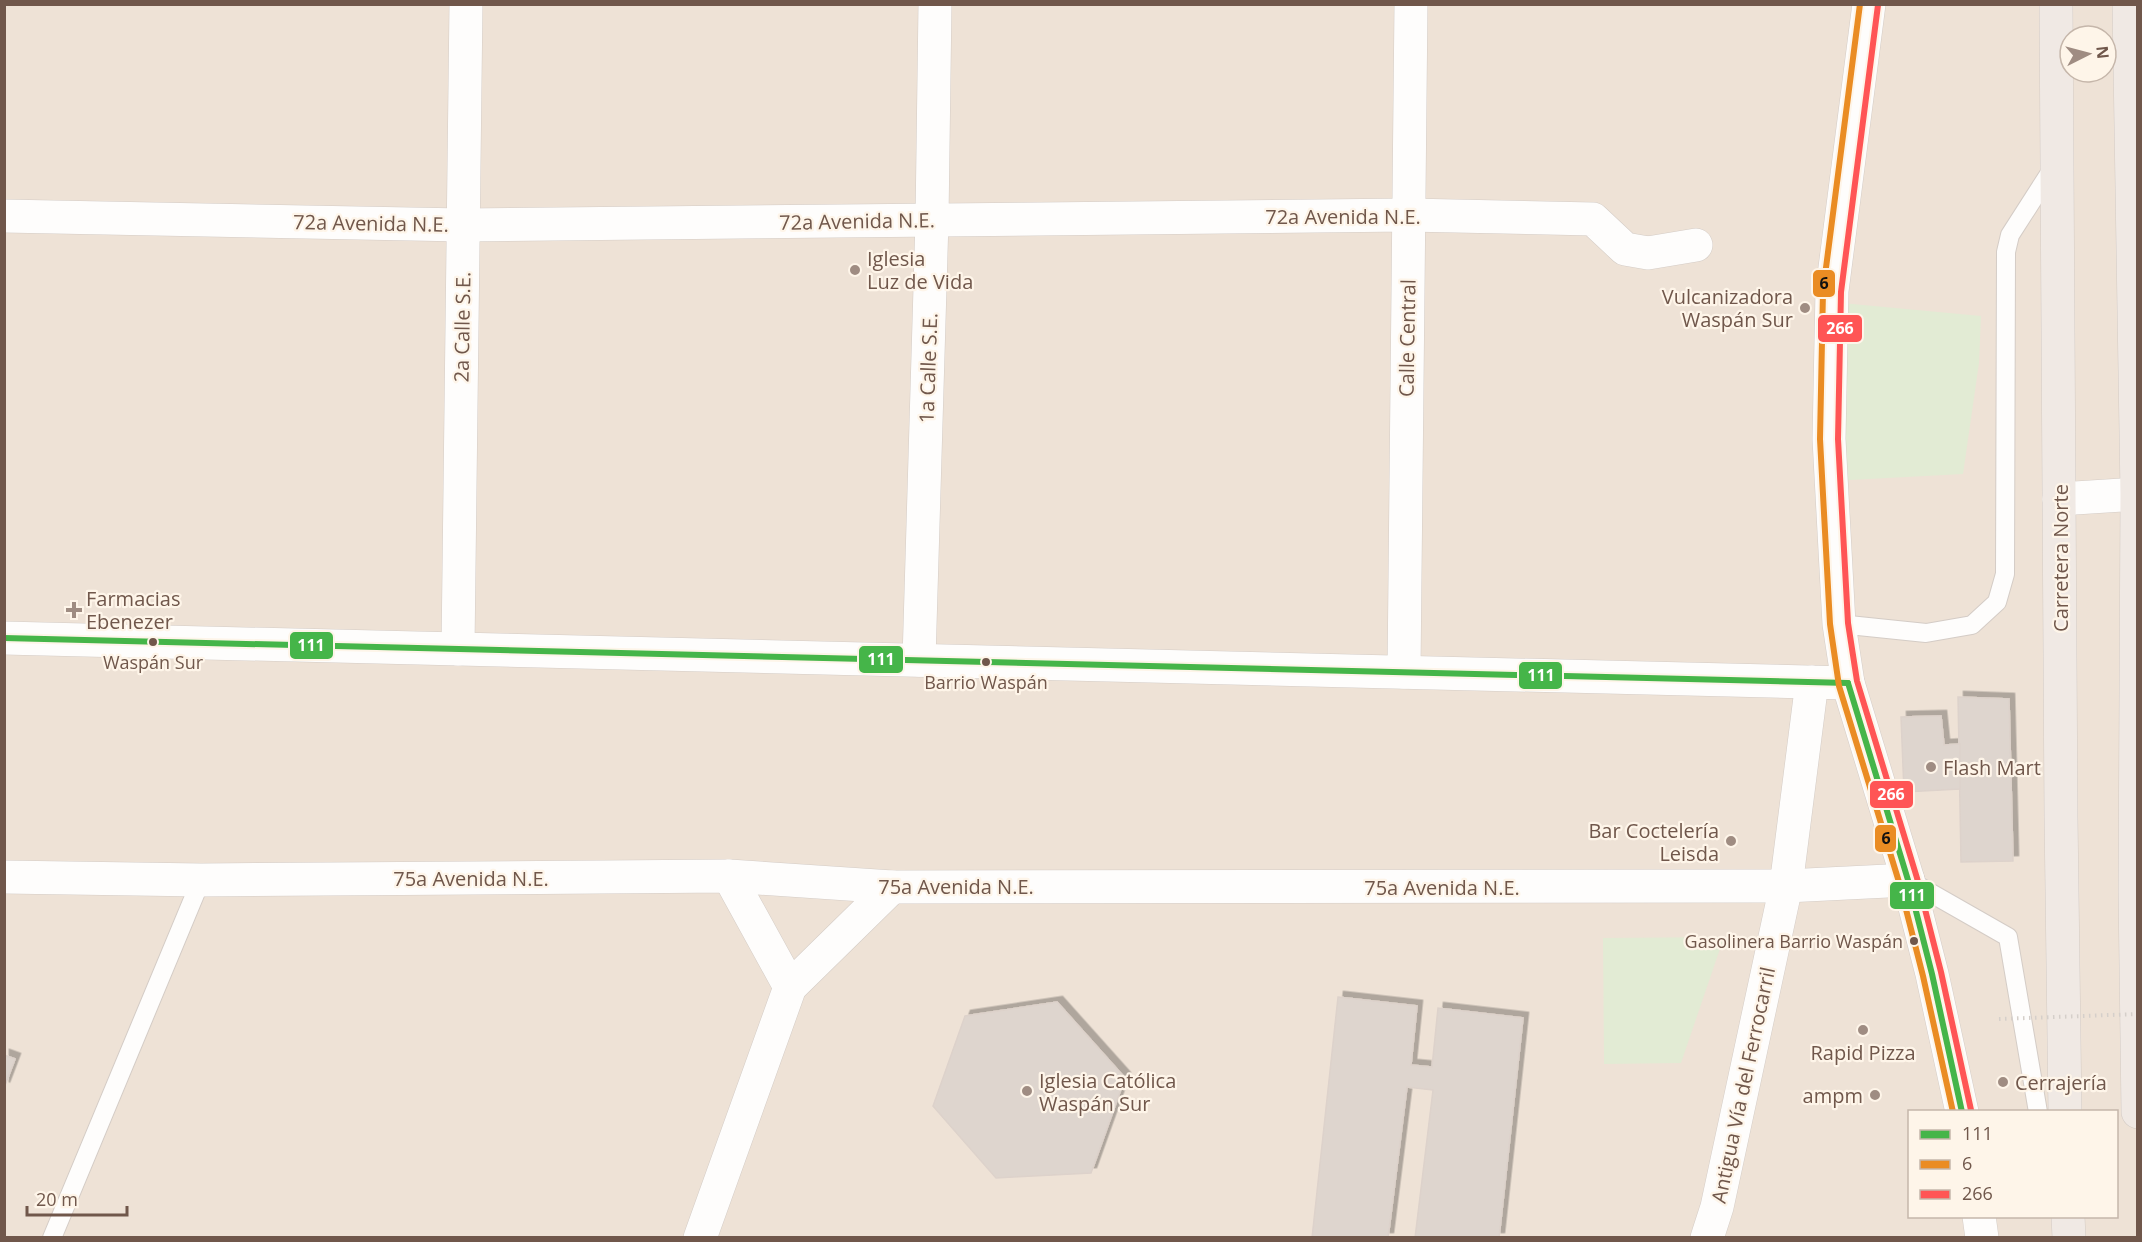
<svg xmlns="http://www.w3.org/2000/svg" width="2142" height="1242" font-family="'Open Sans',sans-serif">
<defs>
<filter id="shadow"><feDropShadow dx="5.5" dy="-5.5" stdDeviation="0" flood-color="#0004"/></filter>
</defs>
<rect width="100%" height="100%" fill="#f5efe8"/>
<path fill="#eee2d6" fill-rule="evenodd" d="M5,5H2137V1237H5ZM2070,36H2106V72H2070ZM1910,1112H2116V1216H1910Z"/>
<g fill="#e2ebd4">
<polygon points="1831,302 1981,316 1979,363 1963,474 1831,481"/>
<polygon points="1724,937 1681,1063 1604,1064 1603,938"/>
</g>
<g fill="#ded5ce" stroke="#ddd2cb" stroke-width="1.5" filter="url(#shadow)">
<polygon points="1958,697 2009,699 2013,861 1961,862"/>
<polygon points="1941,716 1944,745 1960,744 1960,789 1904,792 1901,717"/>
<polygon points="1338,997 1417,1006 1411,1065 1432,1067 1438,1008 1523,1018 1499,1238 1415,1238 1433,1090 1407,1087 1388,1238 1312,1238"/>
<polygon points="1057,1002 1125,1078 1091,1173 996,1178 933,1106 965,1016"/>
<polygon points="4,1055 15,1059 4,1088"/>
</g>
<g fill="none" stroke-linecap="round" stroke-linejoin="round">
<g stroke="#d4ccc6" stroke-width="20">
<g id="service">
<polyline points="1839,624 1926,633 1972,625 1997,602 2005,574 2006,252 2010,235 2053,168"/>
<polyline points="1908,880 2008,937 2038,1112"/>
<polyline points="52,1238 201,880"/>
</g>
</g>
<g stroke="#d4ccc6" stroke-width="34">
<g id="minor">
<polyline points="4,216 463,225 1408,215 1593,219 1625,249 1648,253 1696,245"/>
<polyline points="2059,499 2138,494"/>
<polyline points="458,649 466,4"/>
<polyline points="919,660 932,220 935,4"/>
<polyline points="1404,672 1411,4"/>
<polyline points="729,876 790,987"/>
<polyline points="4,877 201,880 729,876 892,887 1786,886 1908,880"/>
<polyline points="700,1238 790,987 892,887"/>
<polyline points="1707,1238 1717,1207 1786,886 1812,682"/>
</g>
</g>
<g stroke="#d4ccc6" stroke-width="34">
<g id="tertiary">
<polyline points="1869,4 1832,291 1829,439 1839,624 1848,683 1908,880 1932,974 1962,1112"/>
<polyline points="4,638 1848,683"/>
<polyline points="1979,1216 1982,1238"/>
</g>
</g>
<g stroke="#d3cbc5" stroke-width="34">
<g id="trunk">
<polyline points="2056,4 2061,817 2065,1112"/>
<polyline points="2129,4 2137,494 2135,892 2138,1112"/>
<polyline points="2068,1216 2069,1238"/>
</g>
</g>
<use href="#service" stroke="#fefdfc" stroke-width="18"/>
<use href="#minor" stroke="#fefdfc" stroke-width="33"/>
<use href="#tertiary" stroke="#fefdfc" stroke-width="33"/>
<use href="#trunk" stroke="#f0e9e4" stroke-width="33"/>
<polyline stroke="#d5cfca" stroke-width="4" stroke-dasharray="1.5 4.5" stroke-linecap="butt" points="1999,1019 2138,1014"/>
<g stroke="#fef5e9" stroke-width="10">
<g id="bus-1">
<polyline points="4,638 1848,683"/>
<polyline points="1848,683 1908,880 1932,974 1962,1112"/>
</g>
</g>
<g stroke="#fef5e9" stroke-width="10">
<polyline id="bus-2" points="1860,4 1823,291 1820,439 1830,624 1839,686 1899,882 1923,976 1953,1112"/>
</g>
<g stroke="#fef5e9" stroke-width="10">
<polyline id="bus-3" points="1878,5 1841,292 1838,439 1848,623 1857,681 1917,878 1941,972 1971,1110"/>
</g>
<use href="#bus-1" stroke="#45b549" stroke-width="6"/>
<use href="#bus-2" stroke="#ea8c23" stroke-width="6"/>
<use href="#bus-3" stroke="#f55" stroke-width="6"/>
</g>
<g fill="#9f8c82" stroke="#fef5e9" stroke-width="2">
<circle cx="855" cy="270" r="6"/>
<circle cx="1805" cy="308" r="6"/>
<path d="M71 601h6v6h6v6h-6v6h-6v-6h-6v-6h6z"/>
<circle cx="1931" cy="767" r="6"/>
<circle cx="1731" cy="841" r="6"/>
<circle cx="1863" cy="1030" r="6"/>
<circle cx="2003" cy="1082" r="6"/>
<circle cx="1027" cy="1091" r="6"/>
<circle cx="1875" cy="1095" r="6"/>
</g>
<g fill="#70574b" stroke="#fef5e9" stroke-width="2">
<circle cx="153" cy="642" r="5"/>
<circle cx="986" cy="662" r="5"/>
<circle cx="1914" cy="941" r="5"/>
</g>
<g text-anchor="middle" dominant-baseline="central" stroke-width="4.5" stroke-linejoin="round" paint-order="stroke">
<g font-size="18" fill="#70574b" stroke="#fef5e9">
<text x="153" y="662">Waspán Sur</text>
<text x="986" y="682">Barrio Waspán</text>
<text x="1903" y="941" text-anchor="end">Gasolinera Barrio Waspán</text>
</g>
<g font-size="20" fill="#70574b" stroke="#fef5e9">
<text x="1343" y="216">72a Avenida N.E.</text>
<text transform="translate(857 221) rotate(-1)">72a Avenida N.E.</text>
<text transform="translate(371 223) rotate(1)">72a Avenida N.E.</text>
<text transform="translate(462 327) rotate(-89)">2a Calle S.E.</text>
<text transform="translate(1407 338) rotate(-89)">Calle Central</text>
<text transform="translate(928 368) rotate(-88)">1a Calle S.E.</text>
<text transform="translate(2060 558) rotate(-90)">Carretera Norte</text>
<text x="471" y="878">75a Avenida N.E.</text>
<text x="956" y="886">75a Avenida N.E.</text>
<text x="1442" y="887">75a Avenida N.E.</text>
<text transform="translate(1743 1085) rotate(-78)">Antigua Vía del Ferrocarril</text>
</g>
<g font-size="20" fill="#70574b" stroke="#fef5e9" text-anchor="start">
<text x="867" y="258">Iglesia<tspan x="867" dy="23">Luz de Vida</tspan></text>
<text x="1793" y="296" text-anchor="end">Vulcanizadora<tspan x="1793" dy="23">Waspán Sur</tspan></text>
<text x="86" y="598">Farmacias<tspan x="86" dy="23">Ebenezer</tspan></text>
<text x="1943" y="767">Flash Mart</text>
<text x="1719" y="830" text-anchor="end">Bar Coctelería<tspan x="1719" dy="23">Leisda</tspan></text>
<text x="1863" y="1052" text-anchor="middle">Rapid Pizza</text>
<text x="1039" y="1080">Iglesia Católica<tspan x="1039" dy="23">Waspán Sur</tspan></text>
<text x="2015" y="1082">Cerrajería</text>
<text x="1863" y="1095" text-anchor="end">ampm</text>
</g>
</g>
<g stroke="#fef5e9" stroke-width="2">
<rect x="1812" y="269" width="24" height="29" rx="6" fill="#ea8c23"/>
<rect x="1817" y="314" width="46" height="29" rx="6" fill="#f55"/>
<rect x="289" y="631" width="45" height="29" rx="6" fill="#45b549"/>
<rect x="858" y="645" width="46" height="29" rx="6" fill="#45b549"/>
<rect x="1518" y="661" width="45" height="29" rx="6" fill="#45b549"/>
<rect x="1869" y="780" width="45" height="29" rx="6" fill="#f55"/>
<rect x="1874" y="824" width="23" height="29" rx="6" fill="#ea8c23"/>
<rect x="1889" y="881" width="46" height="29" rx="6" fill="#45b549"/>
</g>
<g font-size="16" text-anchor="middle" font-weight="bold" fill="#fff">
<text x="1840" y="334">266</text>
<text x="311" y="651">111</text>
<text x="881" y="665">111</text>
<text x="1541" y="681">111</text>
<text x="1891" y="800">266</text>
<text x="1912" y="901">111</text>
</g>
<g font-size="16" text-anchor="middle" font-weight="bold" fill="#111">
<text x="1824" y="289">6</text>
<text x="1886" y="844">6</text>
</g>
<rect width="2142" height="1242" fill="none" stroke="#70574b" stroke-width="12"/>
<rect x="1908" y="1110" width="210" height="108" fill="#fef5e9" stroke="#c5b6aa" stroke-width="1.5"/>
<rect x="1920" y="1130" width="30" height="9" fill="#45b549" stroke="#c5b6aa" stroke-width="1.5"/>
<text x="1962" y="1140" font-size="18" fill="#70574b">111</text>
<rect x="1920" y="1160" width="30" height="9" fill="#ea8c23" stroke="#c5b6aa" stroke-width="1.5"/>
<text x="1962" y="1170" font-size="18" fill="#70574b">6</text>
<rect x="1920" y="1190" width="30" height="9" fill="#ff5555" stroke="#c5b6aa" stroke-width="1.5"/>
<text x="1962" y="1200" font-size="18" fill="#70574b">266</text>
<g transform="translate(2088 54) rotate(84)"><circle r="28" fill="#fef5e9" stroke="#c5b6aa" stroke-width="1.5"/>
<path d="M0-4.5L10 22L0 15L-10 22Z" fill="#9f8c82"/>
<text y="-9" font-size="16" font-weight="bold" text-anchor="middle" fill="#70574b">N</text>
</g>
<path d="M27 1206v9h100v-9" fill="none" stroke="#70574b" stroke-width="3"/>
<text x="36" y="1206" font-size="18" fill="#70574b" stroke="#fef5e9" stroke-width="4.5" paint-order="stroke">20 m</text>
</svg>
